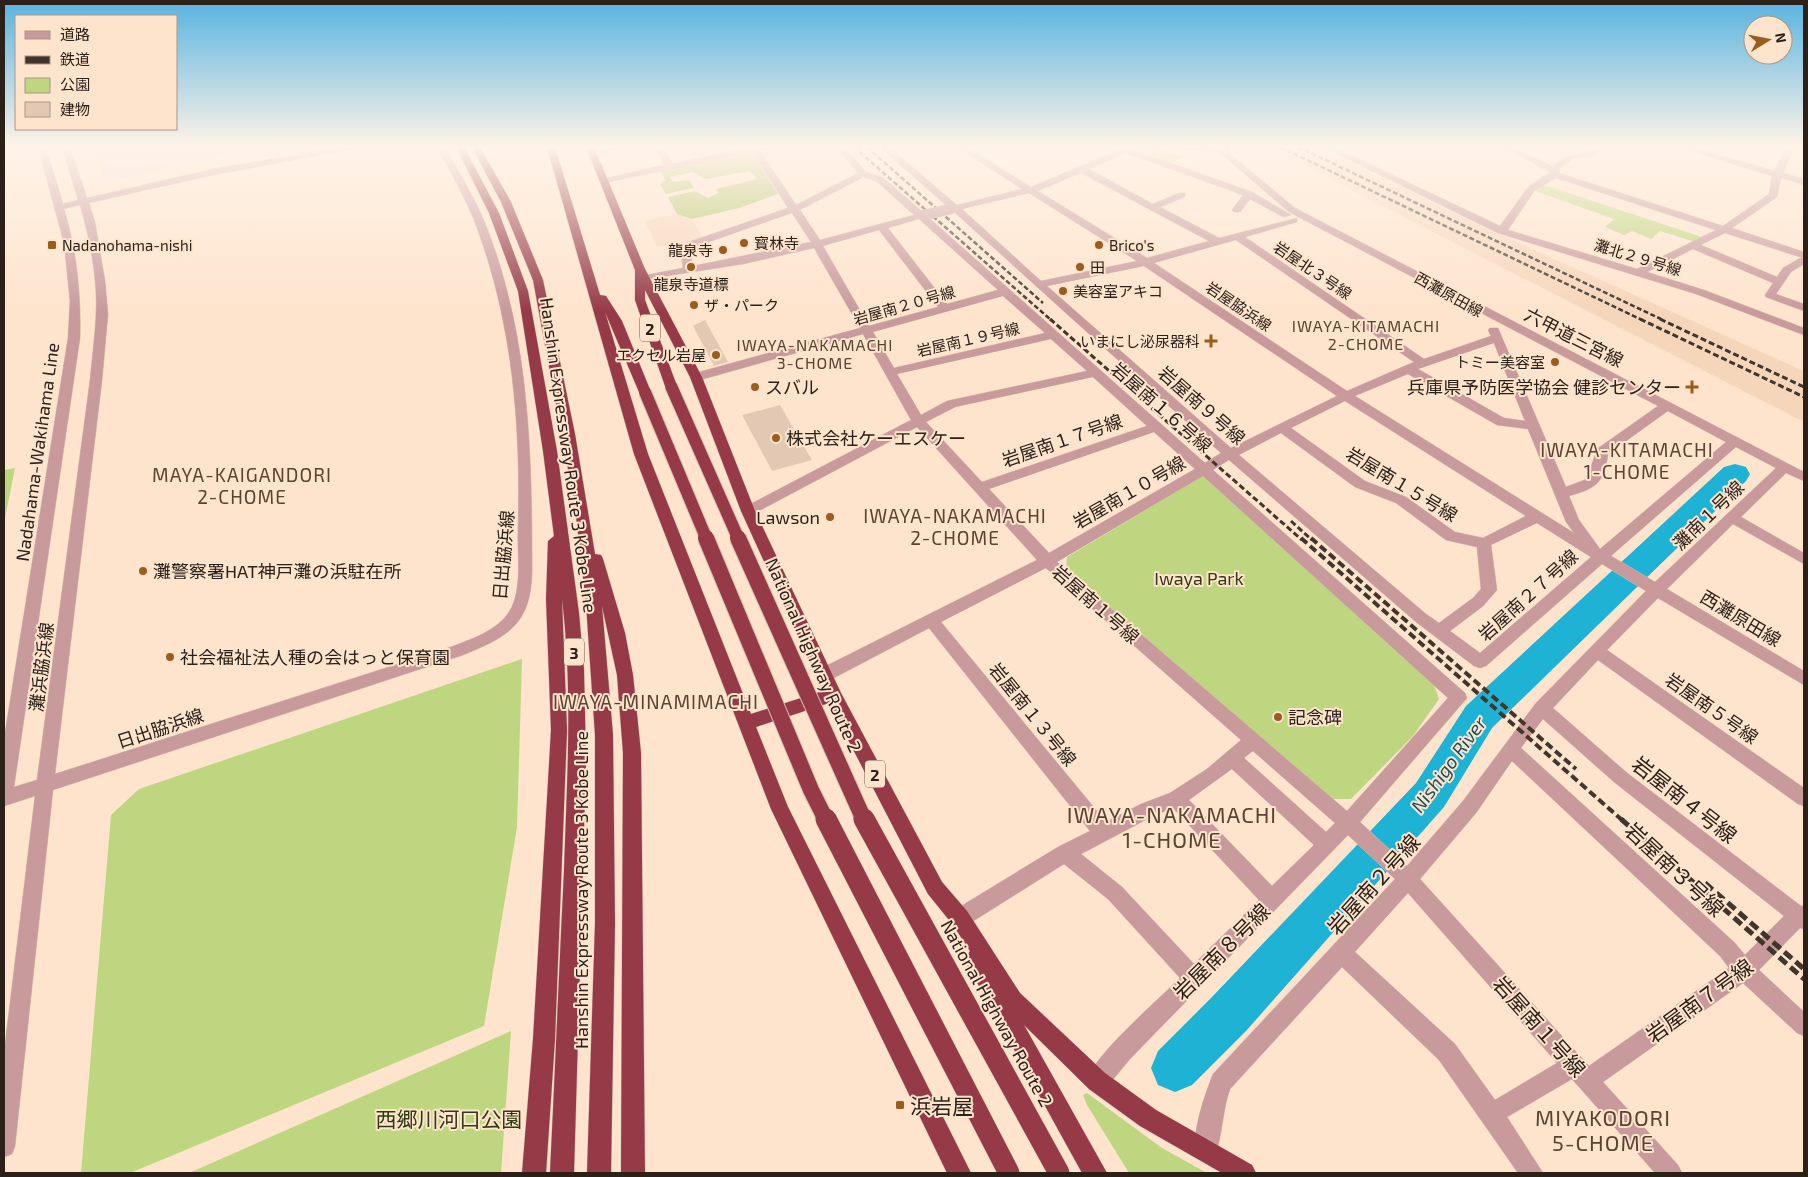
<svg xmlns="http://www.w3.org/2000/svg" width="1808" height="1177" font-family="'Exo 2','Noto Sans JP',sans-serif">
<rect width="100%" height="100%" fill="#fee4cd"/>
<g fill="#f6d6bb">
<polygon points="1267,147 1317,147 1483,227 1804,371 1804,422"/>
<polygon points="677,214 692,219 703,238 683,245 680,243 657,247 645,221"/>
</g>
<polygon fill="#f2d8de" points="94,147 260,147 126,178 104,177"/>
<g fill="#bdd67f">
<polygon points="1154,147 1184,157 1171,164 1143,154"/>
<polygon points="1544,185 1702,237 1695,242 1660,231 1651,239 1632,231 1624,235 1605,227 1614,219 1535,191"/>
<polygon points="15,468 4,523 4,470"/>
<polygon points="1206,474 1432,679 1439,699 1413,736 1351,799 1332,799 1066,569 1067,557"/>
<polygon points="522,659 517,827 484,1026 130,1173 81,1173 111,815 139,789"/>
<polygon points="511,1031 501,1173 189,1173"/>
<polygon points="1087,1093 1162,1148 1207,1173 1129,1173 1087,1105 1083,1095"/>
</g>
<polygon fill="#acc669" points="753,154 778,194 739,208 692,219 677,214 668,197 695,191 708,198 719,193 716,189 757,179 750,171 706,179 692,172 670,177 673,182 689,180 694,188 666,194 660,184 665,180 660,171"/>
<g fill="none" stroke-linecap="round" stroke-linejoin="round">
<polygon fill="#1eb2d4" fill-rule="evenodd" points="1735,464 1746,467 1750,474 1746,481 1492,728 1444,807 1246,1031 1192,1085 1175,1092 1158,1085 1151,1068 1158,1051 1212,997 1416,783 1466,706 1724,467"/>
</g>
<g fill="#e3c9b3">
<polygon points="705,320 728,362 714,366 693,326"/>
<polygon points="780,405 812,460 772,471 742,415"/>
</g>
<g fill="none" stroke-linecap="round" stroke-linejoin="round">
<g stroke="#d8c1ad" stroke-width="1">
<g id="minor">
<path d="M38,147H46L63,204L78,200L62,147H70L87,198L213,169L344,147H364L213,175L89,203L95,222L105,281L108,314L102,380L55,774L451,647C471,639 497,631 509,612C523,590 517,555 518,530C521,428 513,325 477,228C467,200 451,174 437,147H445C460,174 476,200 487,228C530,339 532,455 532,572C531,625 507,637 463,655L53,790L15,1146L12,1154L4,1157V1053L35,796L4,806V739L68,338L70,301L64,243ZM80,205C90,239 98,280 96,315C95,337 92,358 90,380L37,780L14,787L80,338C81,293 77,252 64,209Z"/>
<polygon points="607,147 630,147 592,155 588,152"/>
<path d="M655,147H663L673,164L749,147H775L761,152L796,205L858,173L836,147H845L866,172L882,177L923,212L927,213L928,217L1205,463L1221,453L953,211H948V207L880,147H889L957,205L1022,189L957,147H967L1031,187L1126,147L1252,192L1291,215L1283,217L1250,199L1240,212H1234L1232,210L1243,195L1126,153L1089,169L1153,204L1179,193H1185V197L1160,207L1219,238L1297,218V222L1245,237L1424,359L1491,336L1488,330L1490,328H1498L1566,487L1587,479L1597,449L1658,406L1289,212L1219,152L1186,150L1182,147H1235L1227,151L1295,208L1804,472V481L1786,473L1741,517L1804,553V564L1733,524L1667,589L1804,671V685L1658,598L1607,650L1804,788V806L1798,804L1598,660L1553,708L1626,772L1801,906H1804V929L1800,928L1759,970L1804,1012V1036L1797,1033L1743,983L1603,1082L1678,1165L1682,1173H1655L1572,1079L1507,1117L1543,1173H1518L1439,1060L1342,967L1230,1089C1222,1111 1223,1136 1214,1158L1206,1161L1198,1158C1189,1137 1205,1095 1213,1074L1395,879L1348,835L1130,1059L1105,1089L1097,1092L1089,1089L1086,1081C1098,1051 1155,1003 1180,978L1108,899L1064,864L967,925L960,927L953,925L950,918L953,911L1058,847L1090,831L929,628L830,680L824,681L818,680L816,675L818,670L1037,560L917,427L753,514H743L741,511L743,508L911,420L863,334L700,380H692L690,377L692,374L860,328L814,248L743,264L641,280V276L683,268L680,245L788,208L753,153L603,183L598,180L664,165ZM1081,173L1209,241L1147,258L1038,191ZM864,177L876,181L914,215L820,240L800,210ZM1029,193L1137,261L1041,281L962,209ZM792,213L811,242L693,266L689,249ZM919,219L998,290L947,304L888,228ZM879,230L938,307L869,326L823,246ZM1236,240L1414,362L1347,391L1154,263ZM1144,266L1337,396L1231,448L1047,286ZM1003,296L1045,333L894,368L873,332ZM1051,339L1087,371L947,401L921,415L897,374ZM1494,343L1525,421L1504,418L1418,369ZM1408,374L1497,425L1528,429L1566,522L1574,533L1355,396ZM1093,377L1147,426L982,482L926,422L955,407ZM1345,401L1526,516L1483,538L1455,532L1406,497L1365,481L1291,428ZM1668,411L1726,442L1600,549L1579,520L1569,496C1597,488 1604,483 1608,454ZM1154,432L1195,469L1049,553L989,489ZM1281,433L1355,487L1396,503L1446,540L1477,547L1481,589L1473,598L1439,623L1426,614L1239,455ZM1736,447L1776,468L1655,582L1611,556ZM1229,460L1416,622L1474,666L1480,668L1486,666L1602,564L1646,591L1536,703L1463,801L1407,866L1360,822L1467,698L1465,693L1213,470ZM1203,476L1448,698L1347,811L1057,562ZM1537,523L1591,557L1480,653L1450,631L1483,606L1497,590L1491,545ZM1046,568L1241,740L1207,769L1170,793L1141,804L1106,822L941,622ZM1543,719L1614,782L1784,916L1745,955L1734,942L1521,748ZM1253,751L1335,823L1326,832L1244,758ZM1512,761L1720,956L1729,968L1589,1066L1420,879L1476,813ZM1232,769L1314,845L1272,886L1189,800ZM1173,808L1259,900L1194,964L1122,887L1081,854L1153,816ZM1408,893L1557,1063L1495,1100L1455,1044L1355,952Z"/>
<path d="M1323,147H1334L1500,226L1528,187L1550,172L1502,147H1513L1552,166C1569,152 1571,157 1588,151C1595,149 1594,147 1602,147L1601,152L1590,157L1574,158L1560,168L1559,173L1723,226L1769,194L1772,176L1678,147H1692L1774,171L1786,147H1794L1783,173L1804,179V185L1781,178L1777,197L1732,228L1804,252V264L1791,272L1776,294L1804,304V311L1766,297L1765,295L1773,283L1693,249L1647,272L1704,290L1804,328V335L1696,294L1498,233ZM1556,178L1716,230L1637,269L1508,230L1534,191ZM1725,233L1800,257H1802L1783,268L1777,277L1701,245Z"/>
</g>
</g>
<g stroke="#d8c1ad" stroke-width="1">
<g id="highway">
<path d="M456,147H464L499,213L528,291L557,451L579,613L584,670L586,761L574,1173H550C555,1072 559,971 564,871C567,780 573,689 562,599L567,730L555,1039L546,1173H522L533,1039L551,730L546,599L548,541L554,536L543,451L518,291L489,213Z"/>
<polygon points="472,147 480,147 511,202 543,280 575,434 595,554 601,555 603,559 625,633 633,675 641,753 645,1173 621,1173 623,753 617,675 602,606 613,735 615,923 611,1173 587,1173 595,923 595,735 586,604 575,507 533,280 501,202"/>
<polygon points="547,147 555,147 600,295 606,296 622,321 651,392 645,396 639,392 605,312 648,454 751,714 823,691 741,511 690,377 645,290 645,300 677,386 671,390 665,386 635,300 635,270 586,147 594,147 645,269 702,377 755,511 841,693 942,882 967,911 1020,993 1105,1073 1156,1110 1252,1165 1256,1173 1222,1173 1140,1126 1089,1089 1024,1025 1107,1173 1082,1173 968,966 965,959 970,951 953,925 928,894 829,703 756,727 788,807 971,1173 947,1173 771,809 634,454"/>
</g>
</g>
<use href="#minor" fill="#c89a9c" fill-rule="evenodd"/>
<use href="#highway" fill="#953a46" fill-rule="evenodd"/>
<g stroke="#41362c" stroke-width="2.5" stroke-dasharray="5 2.5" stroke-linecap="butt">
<polyline points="854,147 1051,320"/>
<polyline points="867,147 1043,303"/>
<polyline points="1280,147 1642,320"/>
<polyline points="1298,147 1663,320"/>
</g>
<g stroke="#41362c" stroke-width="3" stroke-dasharray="6 3" stroke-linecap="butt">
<polyline points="1050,319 1302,540"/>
<polyline points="1640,319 1804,397"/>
<polyline points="1660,319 1804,387"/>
<polyline points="1291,521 1312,540"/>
</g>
<g stroke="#41362c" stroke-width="4" stroke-dasharray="8 4" stroke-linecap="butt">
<polyline points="1301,538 1622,820"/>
<polyline points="1311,538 1576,769"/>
</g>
<g stroke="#41362c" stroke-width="5" stroke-dasharray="10 5" stroke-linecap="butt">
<polyline points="1621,819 1804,979"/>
<polyline points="1705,883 1804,969"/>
</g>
<g stroke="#d8c1ad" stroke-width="11" stroke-linecap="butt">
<polyline id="minor-bridge" points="924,215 951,209"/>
</g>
<g stroke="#d8c1ad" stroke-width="14" stroke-linecap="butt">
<g id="highway-bridge-far2">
<polyline points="671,386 739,540"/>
<polyline points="645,392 707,540"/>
</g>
</g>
<g stroke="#d8c1ad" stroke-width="18" stroke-linecap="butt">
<g id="highway-bridge-far1">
<polyline points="706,538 811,790 826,820"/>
<polyline points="738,538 864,820"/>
</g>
</g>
<g stroke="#d8c1ad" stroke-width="22" stroke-linecap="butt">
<g id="highway-bridge">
<polyline points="826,819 1009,1173"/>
<polyline points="864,819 1059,1173"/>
</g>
</g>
<use href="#minor-bridge" stroke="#c89a9c" stroke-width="10"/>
<use href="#highway-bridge-far2" stroke="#953a46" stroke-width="12"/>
<use href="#highway-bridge-far1" stroke="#953a46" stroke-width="16"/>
<use href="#highway-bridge" stroke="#953a46" stroke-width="21"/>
</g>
<linearGradient id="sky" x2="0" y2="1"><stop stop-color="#57b3e0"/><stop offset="0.47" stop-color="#fff3e8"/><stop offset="1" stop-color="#fff3e8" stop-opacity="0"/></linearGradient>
<rect width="1808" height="312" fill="url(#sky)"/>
<g fill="#995e1e" stroke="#fee4cd" stroke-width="2">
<circle cx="744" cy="243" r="5"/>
<rect x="47" y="240" width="10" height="10" rx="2.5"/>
<circle cx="1099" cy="245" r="5"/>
<circle cx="723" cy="250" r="5"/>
<circle cx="691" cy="267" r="5"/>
<circle cx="1080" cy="267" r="5"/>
<circle cx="1063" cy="291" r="5"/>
<circle cx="694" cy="305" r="5"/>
<path d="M1208.5 333.5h5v5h5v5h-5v5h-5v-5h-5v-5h5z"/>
<circle cx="716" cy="355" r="5"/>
<circle cx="1555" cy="362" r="5"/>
<circle cx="755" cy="387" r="5"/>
<path d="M1689.5 379.5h5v5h5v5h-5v5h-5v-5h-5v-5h5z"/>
<circle cx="776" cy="438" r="5"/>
<circle cx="830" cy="517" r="5"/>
<circle cx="143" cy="571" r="5"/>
<circle cx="170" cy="657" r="5"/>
<circle cx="1278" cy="717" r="5"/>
<rect x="895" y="1100" width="10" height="10" rx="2.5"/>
</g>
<g text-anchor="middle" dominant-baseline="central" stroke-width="4" stroke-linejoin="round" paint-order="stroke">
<g font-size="15" fill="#2b2119" stroke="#fee4cd" text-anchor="start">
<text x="754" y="243">寳林寺</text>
<text x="62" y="245">Nadanohama-nishi</text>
<text x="1109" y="245">Brico's</text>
<text x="713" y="250" text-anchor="end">龍泉寺</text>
<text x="1090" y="267">田</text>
<text x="691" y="284" text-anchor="middle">龍泉寺道標</text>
<text x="1073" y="291">美容室アキコ</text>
<text x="704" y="305">ザ・パーク</text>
<text x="1200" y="341" text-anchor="end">いまにし泌尿器科</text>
<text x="706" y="355" text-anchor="end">エクセル岩屋</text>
<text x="1545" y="362" text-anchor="end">トミー美容室</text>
</g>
<g font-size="15" fill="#2b2119" stroke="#fee4cd">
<text transform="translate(1638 257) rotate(17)">灘北２９号線</text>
<text transform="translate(1313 270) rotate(34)">岩屋北３号線</text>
<text transform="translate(1449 294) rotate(29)">西灘原田線</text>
<text transform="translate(904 305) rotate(-16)">岩屋南２０号線</text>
<text transform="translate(1239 306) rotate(34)">岩屋脇浜線</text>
<text transform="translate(968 339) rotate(-13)">岩屋南１９号線</text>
</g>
<g font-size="16" letter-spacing="1" fill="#594431" stroke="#fee4cd">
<text x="1366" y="325">IWAYA-KITAMACHI<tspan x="1366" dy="18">2-CHOME</tspan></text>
<text x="815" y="344">IWAYA-NAKAMACHI<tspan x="815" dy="18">3-CHOME</tspan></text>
</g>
<g fill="#fee4cd" stroke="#6a5c4f" stroke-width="1">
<rect x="640" y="314.5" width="20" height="27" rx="4"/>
<rect x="564" y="638.5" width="20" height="27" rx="4"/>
<rect x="865" y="760.5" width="20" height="27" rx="4"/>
</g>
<g font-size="16" font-weight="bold" fill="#2b2119">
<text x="650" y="328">2</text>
<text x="574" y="652">3</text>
<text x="875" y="774">2</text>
</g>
<g font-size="18" fill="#2b2119" stroke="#fee4cd">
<text transform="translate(1574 337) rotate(27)">六甲道三宮線</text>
<text transform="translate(1202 405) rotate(41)">岩屋南９号線</text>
<text transform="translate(1162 407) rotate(41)">岩屋南１６号線</text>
<text transform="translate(1062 440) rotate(-19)">岩屋南１７号線</text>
<text transform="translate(37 452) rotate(-82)">Nadahama-Wakihama Line</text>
<text transform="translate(569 455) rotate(82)">Hanshin Expressway Route 3 Kobe Line</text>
<text transform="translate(1402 484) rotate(31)">岩屋南１５号線</text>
<text transform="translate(1129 492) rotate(-30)">岩屋南１０号線</text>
<text transform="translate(1708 515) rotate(-44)">灘南１号線</text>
<text transform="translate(503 555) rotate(-85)">日出脇浜線</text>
<text transform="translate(1528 595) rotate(-42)">岩屋南２７号線</text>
<text transform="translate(1096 604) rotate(41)">岩屋南１号線</text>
<text transform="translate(1741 618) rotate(31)">西灘原田線</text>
<text transform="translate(814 655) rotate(66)">National Highway Route 2</text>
<text transform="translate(41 667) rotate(-83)">灘浜脇浜線</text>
<text transform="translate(1712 708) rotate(35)">岩屋南５号線</text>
<text transform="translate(1033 714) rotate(51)">岩屋南１３号線</text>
<text transform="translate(160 728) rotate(-18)">日出脇浜線</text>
<text transform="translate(581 890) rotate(-90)">Hanshin Expressway Route 3 Kobe Line</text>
<text transform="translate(997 1013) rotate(61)">National Highway Route 2</text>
</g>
<g font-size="18" fill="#2b2119" stroke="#fee4cd" text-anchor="start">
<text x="765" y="387">スバル</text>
<text x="1681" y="387" text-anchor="end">兵庫県予防医学協会 健診センター</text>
<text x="786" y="438">株式会社ケーエスケー</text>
<text x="820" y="517" text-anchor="end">Lawson</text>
<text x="153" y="571">灘警察署HAT神戸灘の浜駐在所</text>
<text x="180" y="657">社会福祉法人種の会はっと保育園</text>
<text x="1288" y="717">記念碑</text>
</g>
<g font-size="18" fill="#303a13" stroke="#fee4cd">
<text x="1199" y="578">Iwaya Park</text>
</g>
<g font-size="19" letter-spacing="1" fill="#594431" stroke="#fee4cd">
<text x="1627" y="449">IWAYA-KITAMACHI<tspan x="1627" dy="22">1-CHOME</tspan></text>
<text x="242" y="474">MAYA-KAIGANDORI<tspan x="242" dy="22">2-CHOME</tspan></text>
<text x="955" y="515">IWAYA-NAKAMACHI<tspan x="955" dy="22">2-CHOME</tspan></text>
<text x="656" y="701">IWAYA-MINAMIMACHI</text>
</g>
<g font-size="19" font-style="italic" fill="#1a505f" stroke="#fee4cd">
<text transform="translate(1448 764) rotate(-54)">Nishigo River</text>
</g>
<g font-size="21" fill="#2b2119" stroke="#fee4cd">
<text transform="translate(1685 799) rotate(38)">岩屋南４号線</text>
<text transform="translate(1675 869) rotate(43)">岩屋南３号線</text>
<text transform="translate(1373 884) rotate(-48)">岩屋南２号線</text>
<text transform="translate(1221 951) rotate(-45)">岩屋南８号線</text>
<text transform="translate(1699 1000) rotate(-36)">岩屋南７号線</text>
<text transform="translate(1540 1026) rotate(48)">岩屋南１号線</text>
</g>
<g font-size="21" fill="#2b2119" stroke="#fee4cd" text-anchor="start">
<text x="910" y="1105">浜岩屋</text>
</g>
<g font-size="21" fill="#303a13" stroke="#fee4cd">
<text x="449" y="1118">西郷川河口公園</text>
</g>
<g font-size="22" letter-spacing="1" fill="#594431" stroke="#fee4cd">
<text x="1172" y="814">IWAYA-NAKAMACHI<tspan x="1172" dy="25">1-CHOME</tspan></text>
<text x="1603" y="1117">MIYAKODORI<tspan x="1603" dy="25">5-CHOME</tspan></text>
</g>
</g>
<rect width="1808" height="1177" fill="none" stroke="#2b2119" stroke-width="10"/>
<rect x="15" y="15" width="162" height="115" fill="#fee4cd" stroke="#aa9685"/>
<rect x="25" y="31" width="25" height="8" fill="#c89a9c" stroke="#aa9685"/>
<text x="60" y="40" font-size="15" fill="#2b2119">道路</text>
<rect x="25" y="56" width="25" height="8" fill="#41362c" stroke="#aa9685"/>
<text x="60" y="65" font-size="15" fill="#2b2119">鉄道</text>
<rect x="25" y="78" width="25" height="15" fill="#bdd67f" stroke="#aa9685"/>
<text x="60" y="90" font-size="15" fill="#2b2119">公園</text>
<rect x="25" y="102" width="25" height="15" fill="#e3c9b3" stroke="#aa9685"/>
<text x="60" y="115" font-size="15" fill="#2b2119">建物</text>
<g transform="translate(1768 40) rotate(80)"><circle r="24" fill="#fee4cd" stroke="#aa9685"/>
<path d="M0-4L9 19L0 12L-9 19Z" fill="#995e1e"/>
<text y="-8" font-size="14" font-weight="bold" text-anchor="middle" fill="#2b2119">N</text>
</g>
</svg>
